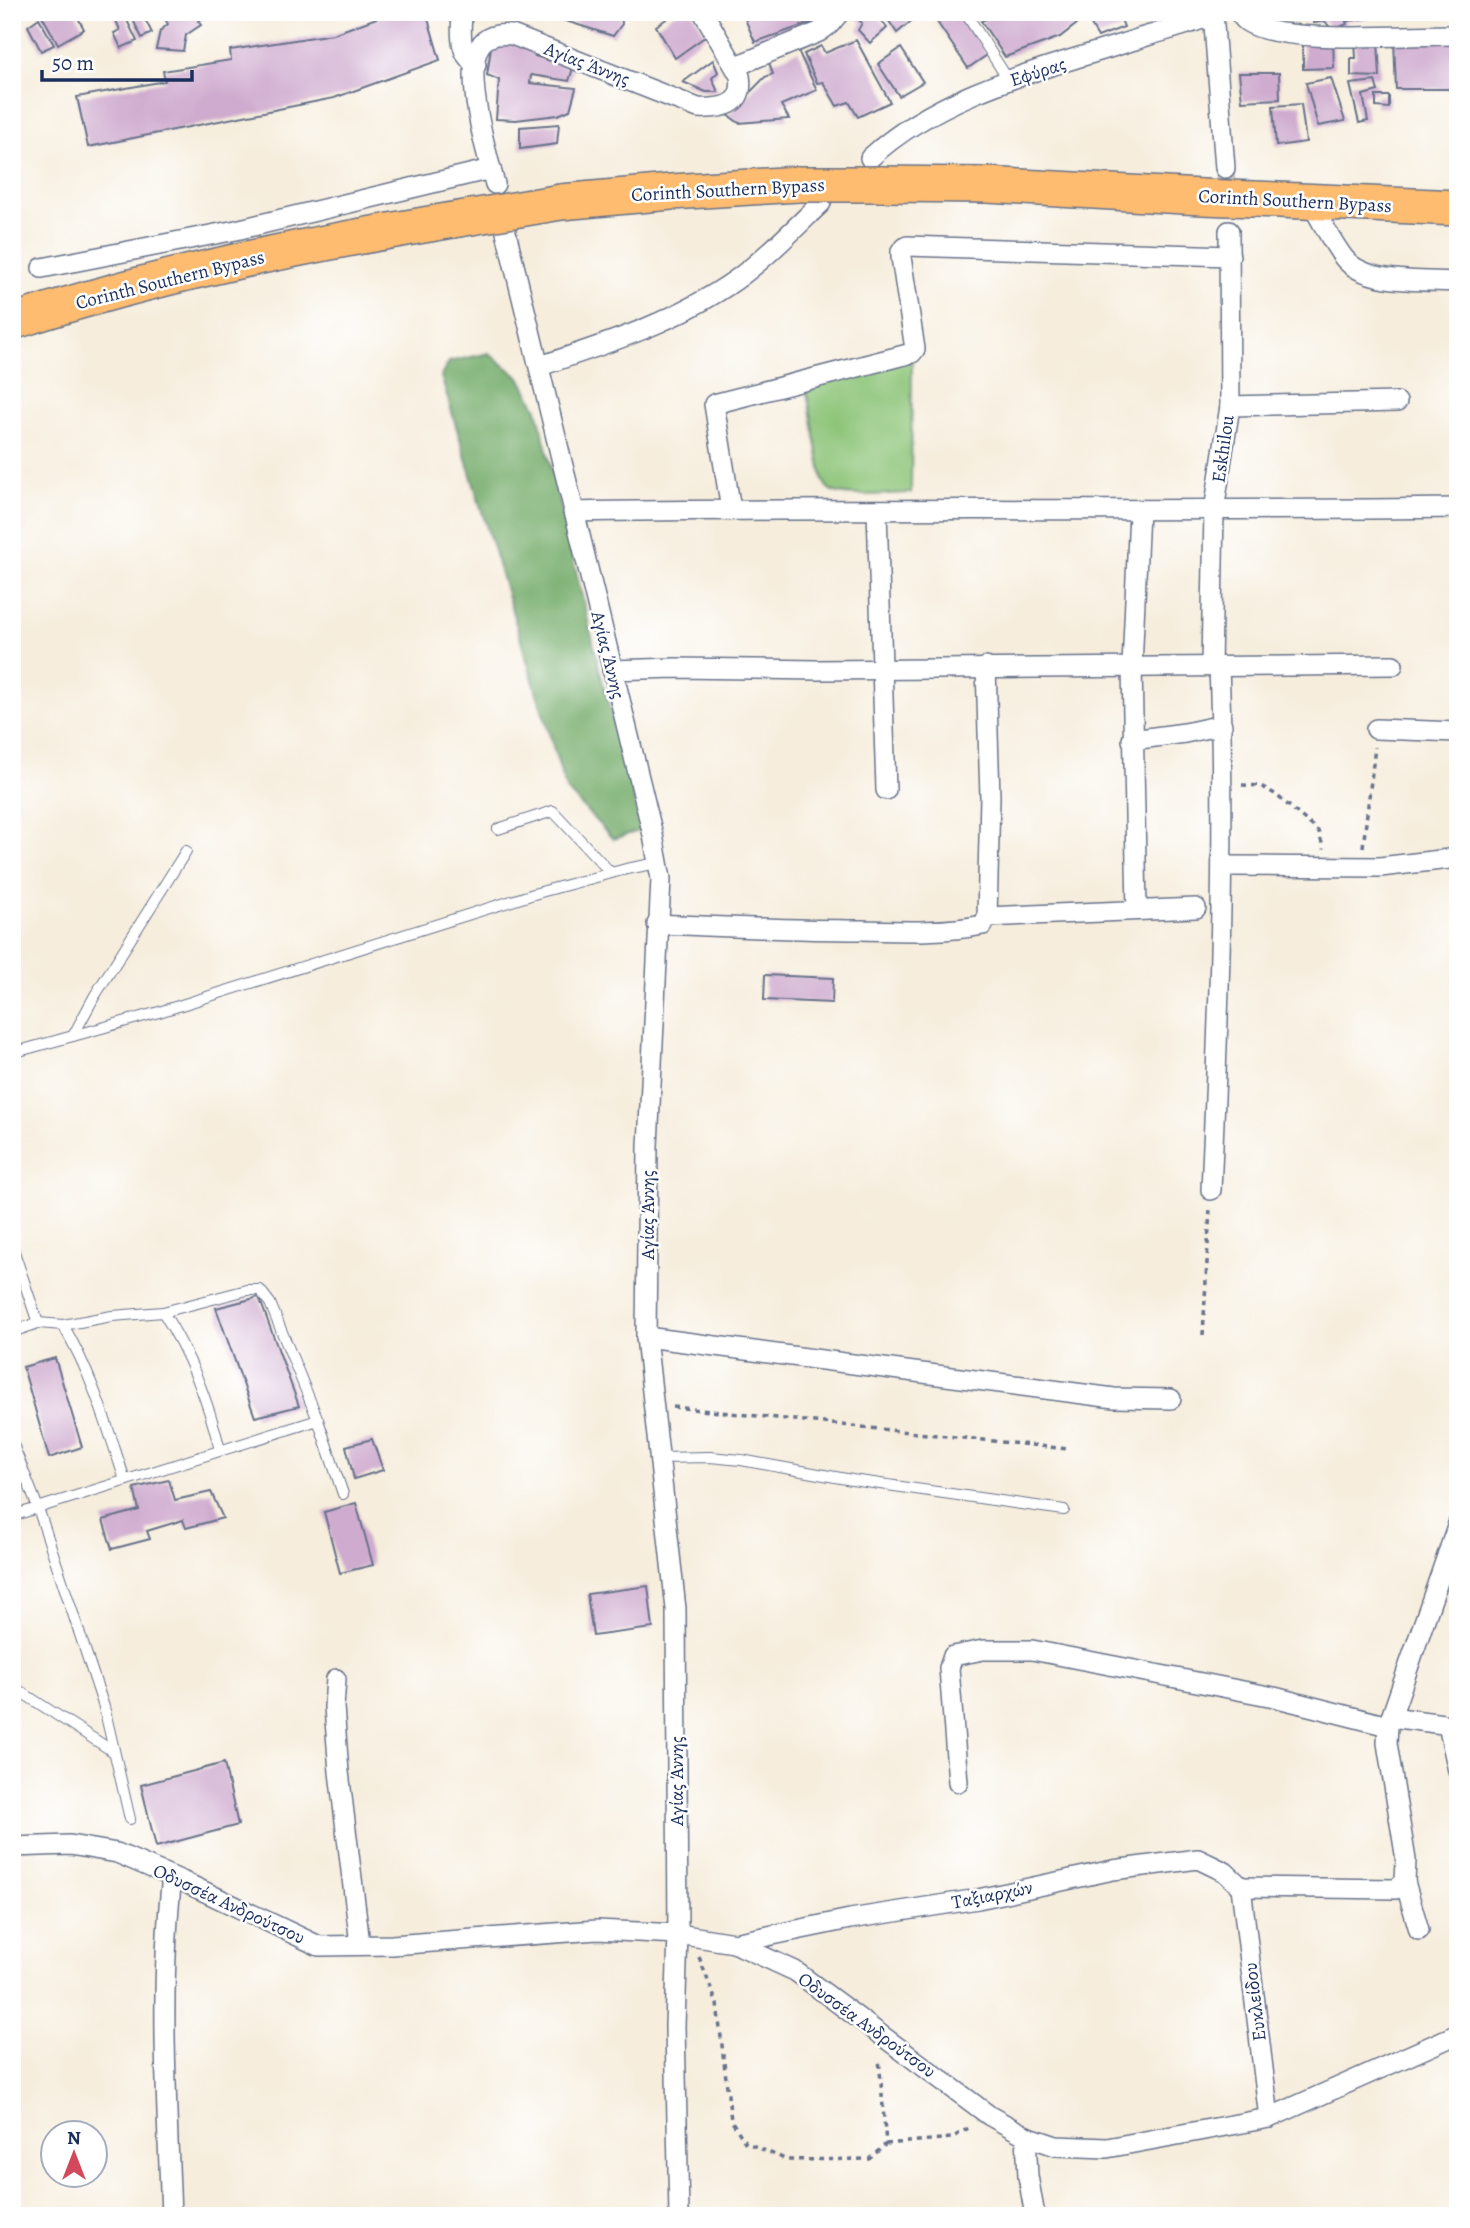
<svg xmlns="http://www.w3.org/2000/svg" width="1470" height="2228" font-family="Alegreya,serif">
<rect width="100%" height="100%" fill="#fff"/>
<filter id="ink" filterUnits="userSpaceOnUse"><feTurbulence type="fractalNoise" baseFrequency=".0143" numOctaves="2"/><feDisplacementMap in="SourceGraphic" scale="14" xChannelSelector="R" yChannelSelector="G"/><feConvolveMatrix kernelMatrix="1 2 1 2 8 2 1 2 1" color-interpolation-filters="sRGB"/></filter>
<filter id="wash" filterUnits="userSpaceOnUse"><feTurbulence type="fractalNoise" baseFrequency=".00686" numOctaves="4" result="noise"/><feDisplacementMap in="SourceGraphic" scale="28" xChannelSelector="R" yChannelSelector="G"/><feGaussianBlur stdDeviation="1.57" result="paint"/><feColorMatrix in="noise" values="0 0 0 0 0 0 0 0 0 0 0 0 0 0 0 0 0 1.4 0 .05"/><feComposite in="paint" operator="in"/></filter>
<g filter="url(#wash)">
<rect width="100%" height="100%" fill="#f6eddc"/>
<path fill="#8dc478" stroke="#547a6b" stroke-width="2" d="M912,360L911,493C889,493 855,498 835,492C828,490 826,486 823,480L806,387Z"/>
<polygon fill="#72aa68" stroke="#466c63" stroke-width="2" points="489,353 521,379 537,409 603,683 642,830 613,839 566,789 441,376 449,362"/>
<g id="blocks">
<g fill="#cfabcf">
<polygon points="45,12 75,12 84,29 58,44 41,14"/>
<polygon points="123,12 137,41 121,48 114,33 120,30 113,13"/>
<polygon points="161,12 214,12 198,21 201,25 186,35 183,51 156,49 160,31 168,24"/>
<polygon points="393,12 426,12 440,60 334,98 88,147 77,97 165,81 163,71 231,60 230,50 333,34"/>
<polygon points="621,12 622,24 613,36 541,13"/>
<polygon points="677,12 692,12 706,36 675,58 656,26"/>
<polygon points="751,12 815,12 819,20 755,42 745,19 746,14"/>
<polygon points="851,12 875,12 887,28 870,43 858,30 862,23"/>
<polygon points="883,12 918,12 920,14 897,33"/>
<polygon points="933,12 959,12 987,55 968,68 931,13"/>
<polygon points="1003,12 1118,12 1124,27 1098,37 1086,17 1060,37 1005,57 981,21"/>
<polygon points="1310,12 1342,12 1347,24 1332,30 1325,21 1314,23"/>
<polygon points="1347,12 1376,12 1376,17 1348,21"/>
<polygon points="143,15 152,33 142,38 133,20"/>
<polygon points="39,18 54,45 41,51 28,26"/>
<polygon points="856,40 890,102 858,117 849,102 837,106 823,82 817,83 804,54 821,46 825,53"/>
<polygon points="1394,40 1458,41 1458,89 1396,89"/>
<polygon points="1303,41 1333,41 1334,68 1303,69"/>
<polygon points="1355,41 1378,41 1380,77 1351,76 1351,58 1356,58"/>
<polygon points="499,43 537,49 535,56 573,68 569,81 531,75 530,83 576,88 570,110 558,115 516,120 496,119 499,80 487,75 491,47"/>
<polygon points="901,48 923,82 899,96 878,64"/>
<polygon points="798,51 817,90 781,105 789,119 739,123 728,115 765,77 773,74 769,63"/>
<polygon points="713,60 718,72 712,78 718,92 706,92 683,82"/>
<polygon points="1239,73 1279,73 1280,99 1242,101"/>
<polygon points="1331,78 1345,121 1318,126 1306,83"/>
<polygon points="1375,81 1378,91 1363,95 1368,121 1359,123 1350,84"/>
<polygon points="1376,96 1389,96 1389,108 1376,107"/>
<polygon points="1301,104 1306,142 1276,146 1273,106"/>
<polygon points="559,124 557,144 520,149 520,127"/>
<polygon points="765,975 833,978 832,1003 764,1000"/>
<polygon points="259,1297 299,1406 255,1417 216,1308"/>
<polygon points="55,1358 82,1447 49,1458 23,1367"/>
<polygon points="372,1439 383,1470 354,1479 346,1446"/>
<polygon points="169,1480 175,1500 211,1492 223,1518 186,1528 183,1520 147,1531 150,1539 112,1549 103,1520 139,1510 134,1488"/>
<polygon points="356,1503 373,1565 340,1573 324,1512"/>
<polygon points="648,1586 653,1628 593,1636 587,1594"/>
<polygon points="224,1763 238,1825 156,1847 141,1785"/>
</g>
</g>
</g>
<g filter="url(#ink)">
<use href="#blocks" fill-opacity="0" stroke="#68728a" stroke-width="2"/>
<g fill="none" stroke-linecap="round" stroke-linejoin="round">
<polyline stroke="#cac7c3" stroke-width="19" stroke-dasharray="19 10" stroke-linecap="butt" points="1225,168 1229,231"/>
<g stroke="#68728a" stroke-width="12">
<g id="lane">
<polyline points="965,12 1009,81"/>
<polyline points="498,829 553,811 611,873"/>
<polyline points="73,1036 94,997 186,851"/>
<polyline points="12,1053 159,1012 537,893 626,869 658,863"/>
<polyline points="12,1246 38,1323 12,1332"/>
<path d="M163,1312C191,1356 208,1400 220,1450"/>
<polyline points="38,1323 63,1325 112,1316 163,1312 247,1290 260,1290 270,1303 318,1420 343,1494"/>
<path d="M63,1325C92,1374 107,1426 125,1480"/>
<polyline points="12,1442 38,1508 104,1707 130,1819"/>
<polyline points="660,1458 710,1457 741,1460 852,1480 1064,1510"/>
<polyline points="12,1516 318,1420"/>
<polyline points="12,1686 114,1752"/>
</g>
</g>
<g stroke="#68728a" stroke-width="22">
<g id="street">
<path d="M462,12C461,32 458,53 476,65"/>
<polyline points="1213,12 1225,168"/>
<path d="M1239,12C1241,15 1243,19 1246,21C1280,46 1411,34 1458,35"/>
<polyline points="736,66 819,32 830,24 840,12"/>
<path d="M870,158C944,89 1054,67 1147,36C1170,29 1197,23 1218,12"/>
<path d="M495,184C487,155 461,68 482,43C490,34 501,34 512,35L698,108C722,109 745,106 740,76L703,12"/>
<path d="M1310,201C1321,220 1331,241 1344,258C1365,285 1425,280 1458,282"/>
<polyline points="506,232 653,835 661,879 648,1146 646,1337 676,1609 678,1934 675,2026 679,2216"/>
<polyline points="42,268 236,230 491,169"/>
<path d="M540,366C609,343 678,321 737,279C766,258 795,228 821,203"/>
<polyline points="1230,406 1397,402"/>
<polyline points="731,510 714,404 912,353 915,349 901,257 901,251 907,246 1230,256"/>
<polyline points="877,511 886,790"/>
<path d="M573,512C868,507 1163,512 1458,508"/>
<polyline points="1211,666 1214,511 1230,406 1229,231"/>
<polyline points="612,670 675,668 817,670 1393,665"/>
<polyline points="1376,729 1458,732"/>
<polyline points="1132,740 1185,733 1222,725"/>
<polyline points="1223,866 1380,867 1458,858"/>
<polyline points="1137,910 1132,667 1139,511"/>
<polyline points="987,917 1196,908"/>
<path d="M657,924C725,927 792,930 860,930C901,931 943,933 983,925L987,917L990,797L986,667"/>
<path d="M1211,1190C1219,1015 1226,841 1219,666"/>
<polyline points="646,1337 1114,1398 1171,1399"/>
<polyline points="336,1679 334,1707 339,1772 360,1944"/>
<polyline points="1391,1717 1458,1726"/>
<polyline points="1448,1725 1458,1771"/>
<polyline points="958,1782 949,1668 953,1656 983,1650 1032,1650 1274,1697 1388,1726"/>
<polyline points="12,1847 70,1845 117,1853 182,1881 319,1946 392,1945 597,1930 678,1934 734,1943 795,1971 990,2116 1026,2136 1056,2146 1107,2148 1269,2118 1458,2034"/>
<polyline points="1405,1882 1419,1930"/>
<polyline points="1241,1887 1396,1889 1405,1882 1406,1860 1387,1743 1388,1726 1458,1524"/>
<polyline points="1241,1887 1269,2118"/>
<polyline points="734,1943 850,1919 978,1899 1113,1870 1198,1859 1225,1872 1241,1887"/>
<polyline points="1026,2136 1028,2176 1035,2216"/>
<path d="M171,2216C167,2106 159,1986 172,1877"/>
</g>
</g>
<g stroke="#68728a" stroke-width="38">
<g id="highway">
<polyline points="879,184 987,185 1202,197"/>
<polyline points="1255,199 1458,208"/>
<polyline points="561,202 671,192 798,184"/>
<path d="M12,322C156,275 304,245 453,220"/>
</g>
</g>
<g stroke="#68728a" stroke-width="3.5" stroke-dasharray="5 5" stroke-linecap="butt">
<polyline points="1242,785 1261,786 1275,794 1318,831 1324,849"/>
<polyline points="1363,847 1375,747"/>
<polyline points="1203,1335 1210,1208"/>
<polyline points="673,1407 1068,1449"/>
<polyline points="699,1957 717,2004 731,2120 745,2142 787,2160 869,2159 886,2144 879,2058"/>
<polyline points="886,2144 952,2138 972,2126"/>
</g>
<use href="#lane" stroke="#fff" stroke-width="10"/>
<use href="#street" stroke="#fff" stroke-width="19"/>
<use href="#highway" stroke="#fdbc6f" stroke-width="35"/>
<g stroke="#68728a" stroke-width="38" stroke-linecap="butt">
<g id="highway-bridge">
<polyline points="798,184 879,184"/>
<polyline points="1202,197 1255,199"/>
<polyline points="453,220 561,202"/>
</g>
</g>
<use href="#highway-bridge" stroke="#fdbc6f" stroke-width="35"/>
</g>
</g>
<g text-anchor="middle" dominant-baseline="central" stroke-width="5" stroke-linejoin="round" paint-order="stroke">
<g font-size="19" fill="#1b2f5e" stroke="#fff">
<text transform="translate(587 64) rotate(21)">Αγίας Άννης</text>
<text transform="translate(1038 72) rotate(-18)">Εφύρας</text>
<text transform="translate(728 190) rotate(-3)">Corinth Southern Bypass</text>
<text transform="translate(1295 201) rotate(3)">Corinth Southern Bypass</text>
<text transform="translate(170 280) rotate(-14)">Corinth Southern Bypass</text>
<text transform="translate(1223 449) rotate(-82)">Eskhilou</text>
<text transform="translate(608 655) rotate(76)">Αγίας Άννης</text>
<text transform="translate(648 1215) rotate(-90)">Αγίας Άννης</text>
<text transform="translate(677 1781) rotate(-90)">Αγίας Άννης</text>
<text transform="translate(992 1895) rotate(-11)">Ταξιαρχών</text>
<text transform="translate(229 1904) rotate(25)">Οδυσσέα Ανδρούτσου</text>
<text transform="translate(1255 2002) rotate(-97)">Ευκλείδου</text>
<text transform="translate(867 2025) rotate(36)">Οδυσσέα Ανδρούτσου</text>
</g>
</g>
<rect width="1470" height="2228" fill="none" stroke="#fff" stroke-width="42"/>
<g transform="translate(74 2154)"><circle r="33" fill="#ffffff" stroke="#a4acbf" stroke-width="2"/>
<path d="M0-5L12 26L0 18L-12 26Z" fill="#d1495b"/>
<text y="-10" font-size="19" font-weight="bold" text-anchor="middle" fill="#1b2f5e">N</text>
</g>
<path d="M42 70v10h150v-10" fill="none" stroke="#1b2f5e" stroke-width="3.5"/>
<text x="52" y="70" font-size="21" fill="#1b2f5e" stroke="#ffffff" stroke-width="5" paint-order="stroke">50 m</text>
</svg>
